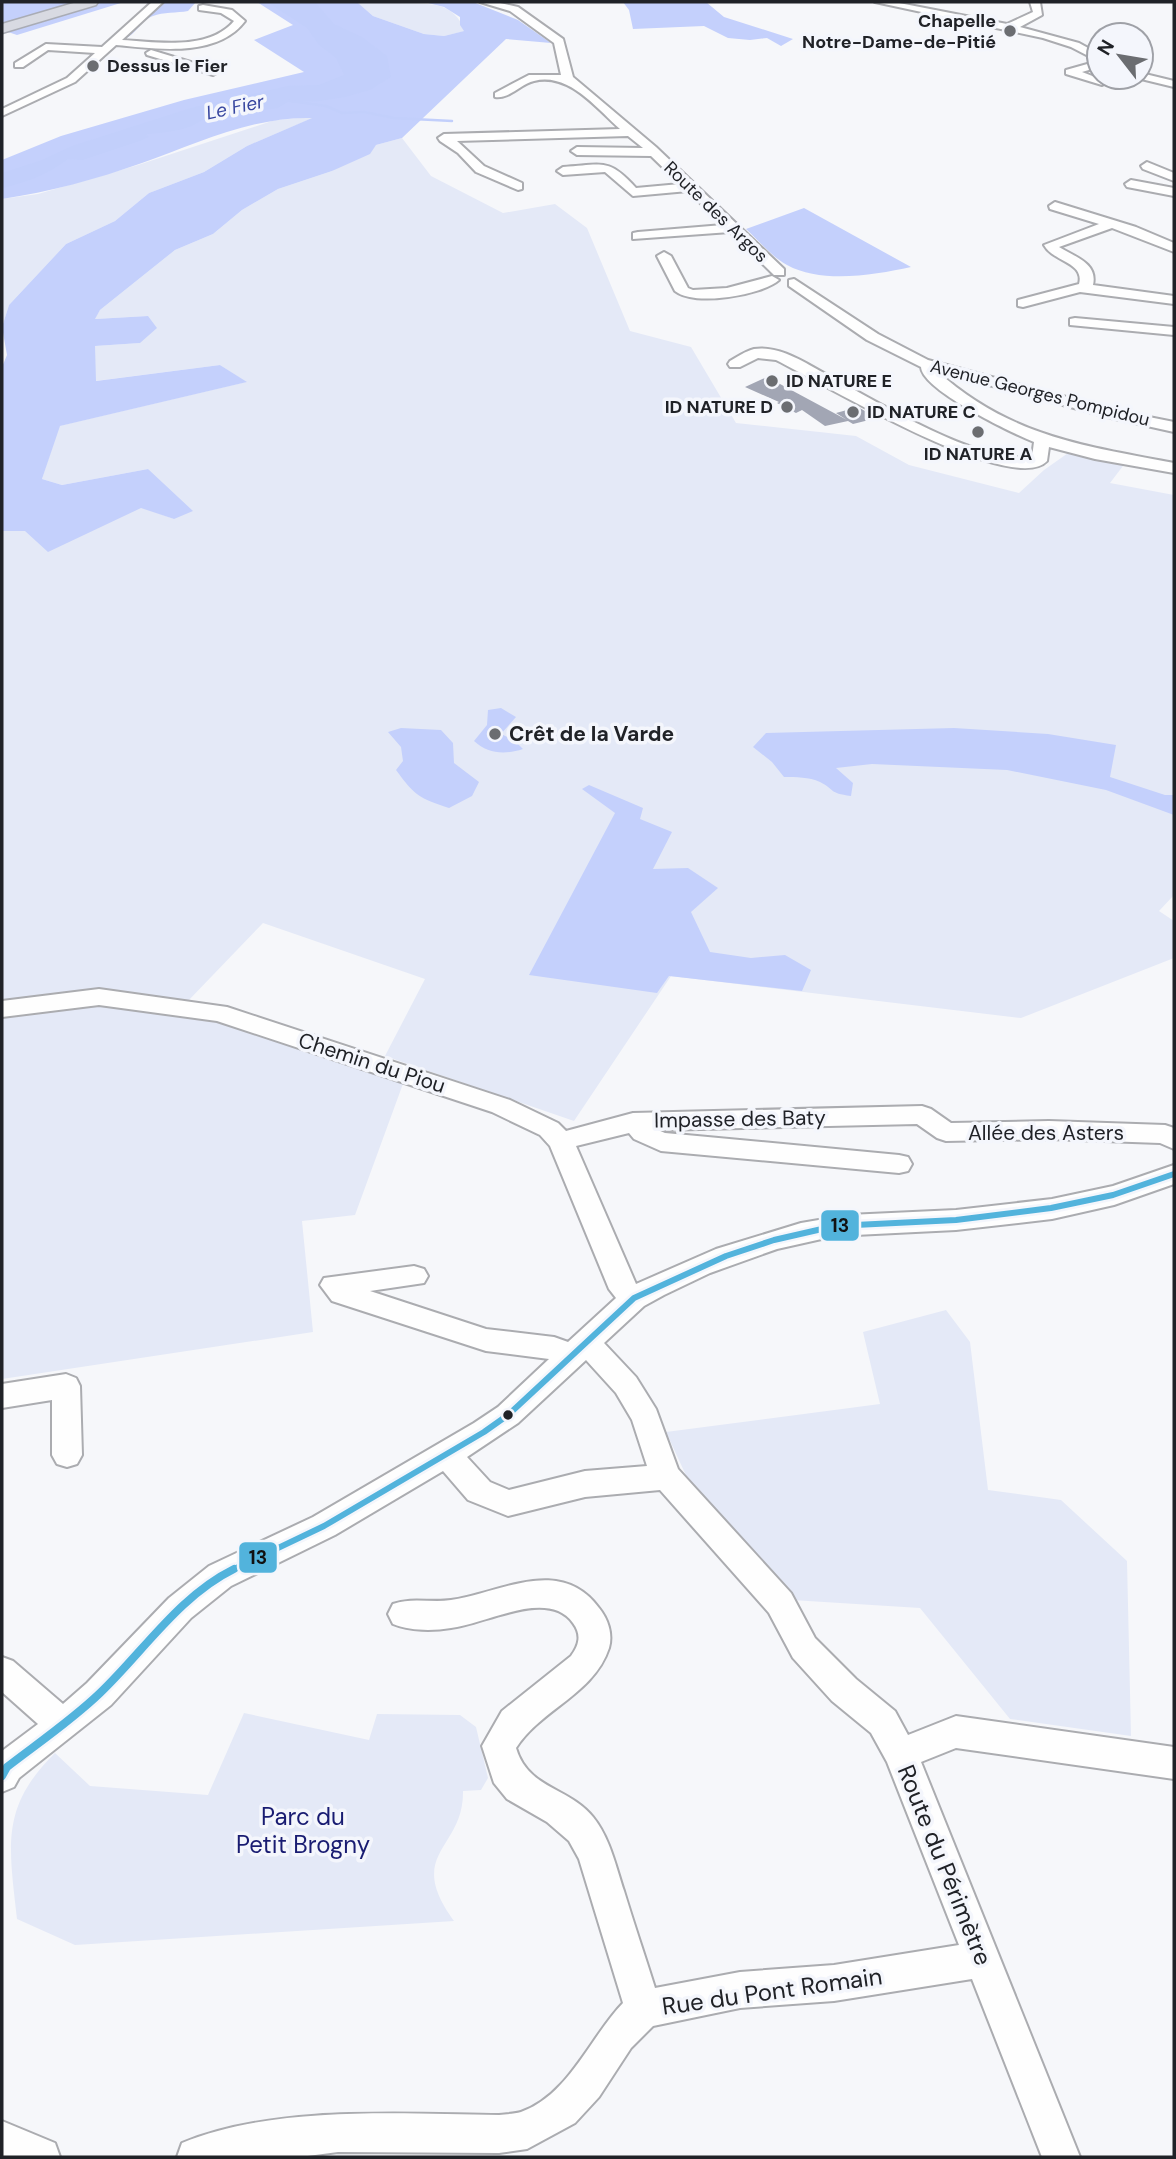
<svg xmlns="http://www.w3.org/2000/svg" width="1176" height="2159" font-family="'DM Sans',sans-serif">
<rect width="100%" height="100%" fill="#f6f7fa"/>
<g fill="#e4e9f7">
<path d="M357,2C371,2 387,2 400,3C428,4 453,0 465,31L444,36L424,34L373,16Z"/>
<polygon points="315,117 247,146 204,172 149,193 115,221 66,244 9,305 2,327 2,199 38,194 138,165 275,120"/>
<polygon points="402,138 431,176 503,213 555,204 587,228 630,331 691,347 736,423 856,436 909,465 1019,493 1044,470 1071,451 1126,462 1110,483 1174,495 1174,895 1159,911 1174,921 1174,958 1021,1018 671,976 574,1121 385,1056 425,979 263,923 187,1002 404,1081 355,1215 302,1221 313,1332 2,1379 2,531 105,524 141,507 174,519 148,469 62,485 42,479 59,426 246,382 220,365 95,381 95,346 140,343 148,316 94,319 100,310 175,250 213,234 242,210 278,189 332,171 376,145"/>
<polygon points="946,1310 970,1342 988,1490 1061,1500 1127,1561 1131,1736 1010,1719 920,1608 792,1600 690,1484 666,1432 880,1404 863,1332"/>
<path d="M244,1713L369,1740L377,1714L460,1715L476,1727L488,1778L481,1790L463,1791C464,1850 404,1852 454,1921L75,1945L17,1919C9,1846 0,1807 55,1753L90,1786L208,1795Z"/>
</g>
<g fill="#c4d0fc">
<polygon points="2,2 79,2 2,24"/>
<polygon points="100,2 124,2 17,35 8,32"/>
<path d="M141,2H196L188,11C177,13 163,12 153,16C139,21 138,34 122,40L155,5Z"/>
<path d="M257,2H357L373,16L424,34L444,36L464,31L460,25V17L444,7L424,2H473L518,20L551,43L506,39L402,138L376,145L370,154L332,171L278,189L242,210L213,234L175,250L100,310L95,319L148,316L157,328L140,343L95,346L96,381L220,365L247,382L60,426L42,479L62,485L148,469L193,511L174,519L141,508L48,552L25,531H2V367L7,355L2,327L9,305L66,244L115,221L149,193L204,172L247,146L312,118C254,116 196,144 142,163C97,179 49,192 2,199V160L61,136L184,100L304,72L254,40L293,25Z"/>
<polygon points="623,2 706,2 724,17 793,39 781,46 767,38 750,40 728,38 704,26 633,29 629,10"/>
<path d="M804,208L911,267C874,275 822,284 787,265C772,257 758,240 746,229Z"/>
<path d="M501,708L516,717L501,734L514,740L523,749C505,755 488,754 474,741L487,725L488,710Z"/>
<path d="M401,728L441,730L453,743L454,763L479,782L472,796L449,808C419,798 415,796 396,770L403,761L401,747L388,732Z"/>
<path d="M954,728L1048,734L1116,745L1110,777L1165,795H1174V815L1106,790L1007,770L872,764L836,768L853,783L851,796C828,793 836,790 820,782C809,777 796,777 784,777L772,762L753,747L766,733Z"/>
<polygon points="589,785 643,808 640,819 672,832 653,869 688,868 718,888 691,912 710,952 751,958 785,955 811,970 802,991 669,976 657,993 529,975 615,813 582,789"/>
</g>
<path fill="#c2cffb" d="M267,2H315L334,24L362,37L387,56L391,77L370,90L345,97L319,101L288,102L278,108L219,116L204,115V119C187,131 168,132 148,134L146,135L149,137L143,140L83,160L68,159C49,174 27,182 2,188V173L42,160L72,146L191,108L288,86L319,85L344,75L336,58L319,45L307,28Z"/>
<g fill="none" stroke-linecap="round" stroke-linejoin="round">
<polyline stroke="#c2cffb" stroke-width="2.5" points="283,100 326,106 342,113 364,112 394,118 452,121"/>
</g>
<polygon fill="#a2a6b4" points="767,377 847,420 836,413 858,407 877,418 853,424 848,421 825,426 802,410 796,413 777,403 779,402 745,387"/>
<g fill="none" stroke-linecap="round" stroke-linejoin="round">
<g stroke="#abacb0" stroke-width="4">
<g id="minor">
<path d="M152,2H163L122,40C157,42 209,51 234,21L221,13L199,10V6L203,5L232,10L245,21C217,58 157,49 116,45L75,82L2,116V109L67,78L95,53L48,50L23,67H15V63L46,44L102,47Z"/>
<path d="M480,2H496L518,7L563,39L573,77L656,147L784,269V275H774L730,232L633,239V233L638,232L723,225L688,191L633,196L605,172L563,175L557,171L563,167C602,165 608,157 636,188L680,184L651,156L577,155L571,151L577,147L643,148L628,136L457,141L484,166L522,183V189L518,190L476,172L458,153L440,141L438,138L444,134L620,129C597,109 569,72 534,81C520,84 510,99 495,97V93L529,75H561L554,43L510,11Z"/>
<polygon points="875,2 894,2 1007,24 1033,12 1030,2 1040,2 1042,15 1020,27 1079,43 1099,54 1099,67 1082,72 1108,82 1102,85 1066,74 1066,70 1098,61 1071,47 1043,38"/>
<polygon points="151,50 217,70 218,72 213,75 147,55 146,53"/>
<polygon points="1141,73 1174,81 1174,87 1137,78 1141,77"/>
<polygon points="1147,162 1174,173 1174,181 1143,169 1141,166"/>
<polygon points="1131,180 1174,188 1174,196 1127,187 1125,184"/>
<path d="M1055,202L1136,227L1174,243V252L1112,228L1059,247C1075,257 1098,263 1093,285L1174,296V304L1080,292L1023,307L1018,306V300L1079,284C1085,262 1053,262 1044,245L1099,224L1050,209L1049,206Z"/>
<path d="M664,252L671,256L688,288L693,290L727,288L772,276L779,280C762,295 694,307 675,291L657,256Z"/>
<path d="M794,279L878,334L928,360L1119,411L1174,422V432L1111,418L937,371C1009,436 1084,446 1174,463V473L1095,459L1049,447L1047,461C1012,498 817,380 776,360L758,358L740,367H730L728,364L730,361C737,357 746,351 754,349C778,345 804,362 824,373C875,400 976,464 1032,457L1034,442C1012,433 922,390 921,367L867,340L789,286V280Z"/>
<polygon points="1075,318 1174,327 1174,335 1070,325 1070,319"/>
<path d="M99,989L227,1007L510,1100L558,1123L566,1131L633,1113L922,1106L931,1109L951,1123L1049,1121L1165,1125L1174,1128V1149L1160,1143L1049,1139L946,1141L937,1138L917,1124L658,1130L665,1133L899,1155L908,1157L912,1164L908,1171L899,1173L661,1151L634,1139L629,1133L576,1146L636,1284L716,1249L801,1223L848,1215L956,1210L1052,1199L1113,1186L1174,1165V1184L1114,1205L1052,1219L956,1230L835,1236L777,1249L710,1273L664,1295L644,1306L604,1343L636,1377L656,1409L678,1469L791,1593L815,1638L856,1679L895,1711L908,1735L956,1716L1174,1747V1779L956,1748L921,1762L1080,2157H1042L972,1979L834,2001L740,2008L653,2026L631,2048L599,2097L575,2123L527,2149L499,2153L338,2152L300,2157H177L182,2143C274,2105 400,2114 499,2115C506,2114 515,2114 521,2112C569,2095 590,2037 623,2003L579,1859L569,1841L547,1822L507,1799L494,1783L482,1746L502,1711L571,1656C579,1645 582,1635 573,1623C548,1588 485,1624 451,1628C433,1631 410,1631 393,1624L388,1614L393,1604C412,1597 431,1603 451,1600C501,1593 560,1555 599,1608C608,1619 613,1634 609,1648C594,1694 541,1709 516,1748C528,1789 569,1787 593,1817C610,1838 616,1867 624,1891C634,1924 645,1956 655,1988L740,1972L834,1965L959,1945L887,1762L871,1733L832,1701L793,1658L769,1613L660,1490L585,1497L508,1516L468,1500L443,1471L335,1535L231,1586L191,1618L111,1705L19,1778L14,1787L2,1792V1751L38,1724L2,1692V1657L13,1661L63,1704L87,1683L169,1598L209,1566L313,1517L474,1423L498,1407L549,1359L486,1351L332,1301L320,1285L324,1278L414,1266L424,1269L428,1276L424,1283L370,1291L486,1329L554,1337L568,1342L616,1298L609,1289L550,1146L540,1135L492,1112L217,1021L99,1005L2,1017V1001ZM586,1360L616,1393L632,1420L647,1466L585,1471L509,1490L490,1482L467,1457L518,1423Z"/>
<polygon points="66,1374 76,1378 80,1386 82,1455 77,1464 67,1467 57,1464 52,1455 52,1400 2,1408 2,1384"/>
<polygon points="2,2121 55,2143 60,2157 2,2157"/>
</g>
</g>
<g stroke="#a9acb5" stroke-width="3">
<polygon id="highway" points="77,2 98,2 96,5 2,33 2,24"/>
</g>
<use href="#minor" fill="#fefefe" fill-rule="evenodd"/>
<use href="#highway" fill="#d8dae2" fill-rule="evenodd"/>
<g stroke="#f4f6fc" stroke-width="11">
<polyline id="bus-1-far1" points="230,1571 324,1526 484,1432 508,1415 634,1298 726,1256 774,1240 835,1226 956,1220 1051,1208 1113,1195 1174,1174"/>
</g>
<g stroke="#f4f6fc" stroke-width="13">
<path id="bus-1" d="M2,1776L7,1767C38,1743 72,1720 100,1693C143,1652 179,1596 234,1569"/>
</g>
<use href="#bus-1-far1" stroke="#52b3dc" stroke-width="6"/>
<use href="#bus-1" stroke="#52b3dc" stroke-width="8"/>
</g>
<g fill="#6b6d71" stroke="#f4f6fc" stroke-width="2.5">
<circle cx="1010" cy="31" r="7"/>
<circle cx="93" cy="66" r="7"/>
<circle cx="772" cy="381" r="7"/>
<circle cx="787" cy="407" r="7"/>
<circle cx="853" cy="412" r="7"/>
<circle cx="978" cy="432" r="7"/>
<circle cx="495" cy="734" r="7"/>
</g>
<circle fill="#202227" stroke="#f4f6fc" stroke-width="2.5" cx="508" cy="1415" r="6"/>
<g text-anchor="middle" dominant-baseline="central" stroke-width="7" stroke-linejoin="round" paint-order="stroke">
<g font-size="18" font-weight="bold" fill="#202227" stroke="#f4f6fc" text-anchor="start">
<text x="996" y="21" text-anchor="end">Chapelle<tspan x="996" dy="21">Notre-Dame-de-Pitié</tspan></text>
<text x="107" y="66">Dessus le Fier</text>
<text x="786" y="381">ID NATURE E</text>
<text x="773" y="407" text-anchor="end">ID NATURE D</text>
<text x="867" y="412">ID NATURE C</text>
<text x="978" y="454" text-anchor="middle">ID NATURE A</text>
</g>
<g font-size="18" fill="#202227" stroke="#f4f6fc">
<text transform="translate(716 212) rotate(44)">Route des Argos</text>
<text transform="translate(1040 393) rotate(14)">Avenue Georges Pompidou</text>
</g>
<g font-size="19" font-style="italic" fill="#37469f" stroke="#f4f6fc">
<text transform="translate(235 107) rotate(-12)">Le Fier</text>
</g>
<g font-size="21" font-weight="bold" fill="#202227" stroke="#f4f6fc" text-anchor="start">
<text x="509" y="734">Crêt de la Varde</text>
</g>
<g font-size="21" fill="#202227" stroke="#f4f6fc">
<text transform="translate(372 1063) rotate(18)">Chemin du Piou</text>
<text transform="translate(740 1119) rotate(-1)">Impasse des Baty</text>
<text x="1046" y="1133">Allée des Asters</text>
</g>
<g font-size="24" fill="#191c72" stroke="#f4f6fc">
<text x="303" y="1816">Parc du<tspan x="303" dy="28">Petit Brogny</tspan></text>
</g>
<g font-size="24" fill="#202227" stroke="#f4f6fc">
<text transform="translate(945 1865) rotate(68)">Route du Périmètre</text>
<text transform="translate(772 1991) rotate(-8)">Rue du Pont Romain</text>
</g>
</g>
<g stroke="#f4f6fc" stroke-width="2.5">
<rect x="820" y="1209" width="40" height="33" rx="7" fill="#52b3dc"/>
<rect x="238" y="1541" width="40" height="33" rx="7" fill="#52b3dc"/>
</g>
<g font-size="19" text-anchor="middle" font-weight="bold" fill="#111">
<text x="840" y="1232">13</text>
<text x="258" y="1564">13</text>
</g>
<rect width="1176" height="2159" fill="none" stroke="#202227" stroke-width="7"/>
<g transform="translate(1120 56) rotate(301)"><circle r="33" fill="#f4f6fc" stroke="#9fa1a7" stroke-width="2"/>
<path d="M0-5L12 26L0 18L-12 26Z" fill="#6b6d71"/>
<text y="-10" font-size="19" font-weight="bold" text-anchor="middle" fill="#202227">N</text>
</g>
</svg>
